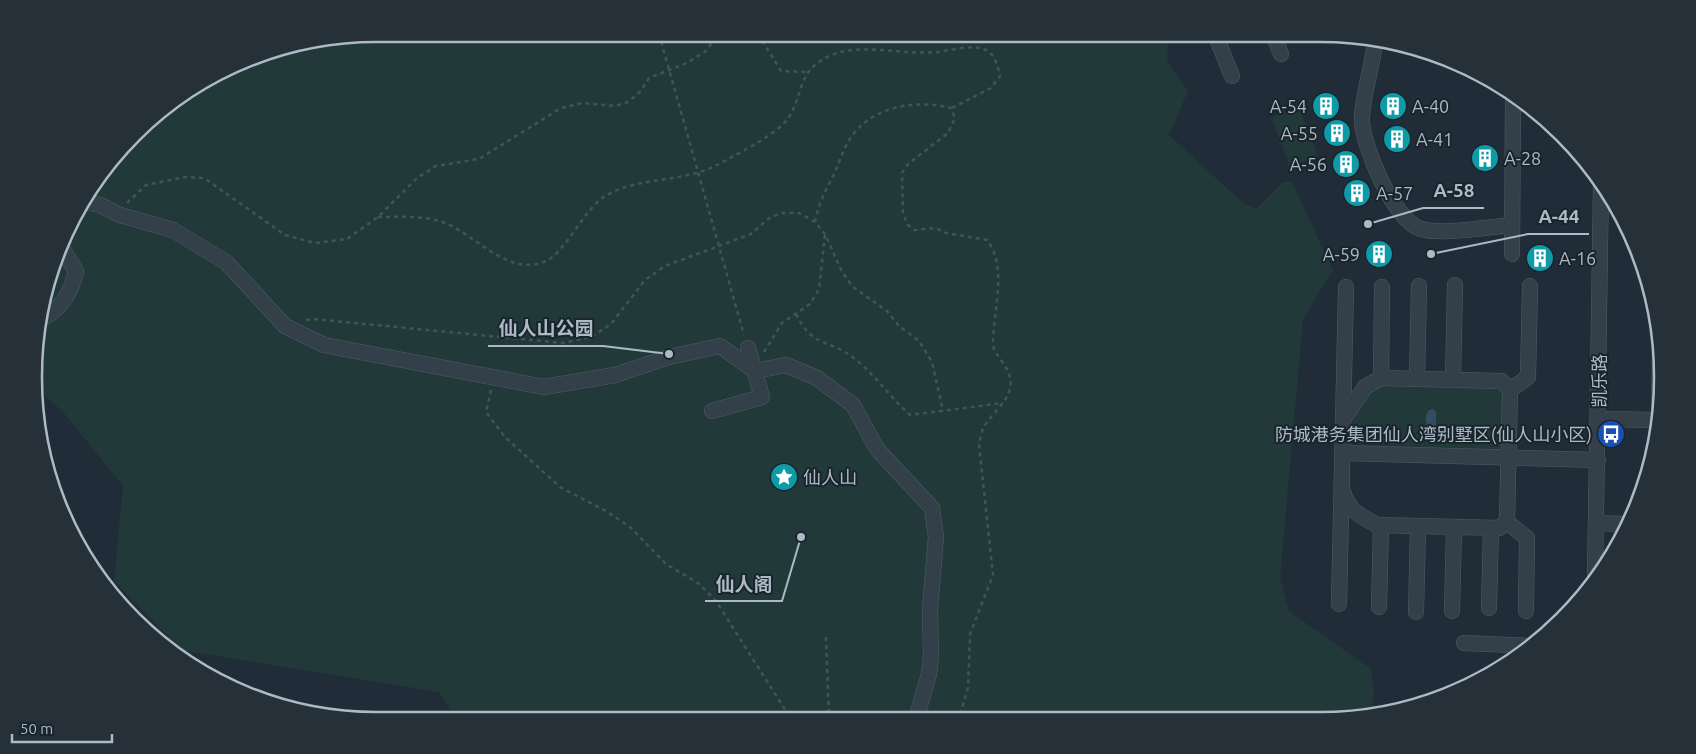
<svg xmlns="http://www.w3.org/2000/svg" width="1696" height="754" font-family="Ubuntu,'Noto Sans SC',sans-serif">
<rect width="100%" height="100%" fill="#202d38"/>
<g fill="#213939">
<polygon points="377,34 1169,34 1167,61 1188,91 1169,135 1242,202 1256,209 1283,182 1292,182 1333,270 1303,319 1280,579 1289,611 1371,669 1374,694 1370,716 457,720 439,692 181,650 114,581 123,486 63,412 38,389 40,310 80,205 151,119 206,80 266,52"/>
<polygon points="1299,107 1318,156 1290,167 1271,118"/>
<path d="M1385,383L1504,387L1502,450L1359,444L1351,428C1360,403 1361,397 1385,383Z"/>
</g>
<path fill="#324c60" d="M1433,409L1436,412V427L1433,430L1427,426C1425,419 1425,416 1429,410Z"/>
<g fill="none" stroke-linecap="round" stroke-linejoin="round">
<g stroke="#515d66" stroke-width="16">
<g id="minor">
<polyline points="1215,34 1232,76"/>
<polyline points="1273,34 1281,54"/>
<path d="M1375,43C1372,68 1363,93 1362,118C1361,144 1394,221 1421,229C1443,235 1488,227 1512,225"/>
<polyline points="83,201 100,205 120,215 173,230 226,262 285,326 324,345 544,387 615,375 669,357 720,346 755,371 786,365 817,378 853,405 877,449 932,508 936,537 930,609 931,656 929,674 916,719"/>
<polyline points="1512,254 1513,96"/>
<path d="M40,320C61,309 71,294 76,271L63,250"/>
<polyline points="1381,378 1382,287"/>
<polyline points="1417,379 1419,286"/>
<polyline points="1453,380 1455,285"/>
<polyline points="1510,390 1528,377 1530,286"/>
<polyline points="712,411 762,397 748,348"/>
<polyline points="1599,419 1659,420"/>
<polyline points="1659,420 1660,346"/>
<polyline points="1343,453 1598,460"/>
<path d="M1342,489C1348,510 1358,515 1377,525L1499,528L1507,522L1510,390L1502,381L1381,378L1365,387L1343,420"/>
<polyline points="1507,522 1527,538 1526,611"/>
<polyline points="1596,523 1625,524"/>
<polyline points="1595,579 1601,183"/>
<polyline points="1339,604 1346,287"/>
<polyline points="1379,607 1381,525"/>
<polyline points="1489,608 1491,528"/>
<polyline points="1452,611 1454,527"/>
<polyline points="1416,612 1418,526"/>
<polyline points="1464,643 1531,646"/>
</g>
</g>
<g stroke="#3f5655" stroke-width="2.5" stroke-dasharray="4 4" stroke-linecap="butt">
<polyline points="659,34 744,335"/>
<polyline points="758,34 781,71 807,72"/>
<polyline points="127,203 146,185 185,177 204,178 285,235 315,243 347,239 378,217 417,178 436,166 479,159 561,108 583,103 615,106 628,102 640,92 649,78 687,63 706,51 718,34"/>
<path d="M378,217C400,217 424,215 445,223C476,235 507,276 544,262C565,254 584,209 605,196C639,176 683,183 717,165C737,154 777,135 789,117C801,99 799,75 819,62C824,58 833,54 840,52C871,45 906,55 938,52C952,50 973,44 986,50C995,54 998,67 1000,76L991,88L952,108"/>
<path d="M815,222C819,202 824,194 833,176C839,164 843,149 851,137C873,106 916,99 951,108L955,118L948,133L908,164L902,173L903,214L908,225L914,230L935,228L946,233L987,240C1008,266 993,313 993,344C993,356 1015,369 1010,389C1006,404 991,414 984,427C981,432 980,440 979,445L993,575L970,634L968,688L959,718"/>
<path d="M796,314C813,349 829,338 855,359C876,376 890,397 910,415L1003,403"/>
<polyline points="306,320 313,319 563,343 591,337 611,324 645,280 665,266 751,234 768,219 781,213 799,213 815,222 825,234 842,272 853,287 887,311 899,326 919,341 932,362 943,411"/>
<polyline points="764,352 782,323 810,304 819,289 825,235"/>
<polyline points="491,390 486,412 505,437 560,487 606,511 630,527 666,564 698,583 716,601 791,719"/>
<polyline points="826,637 829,719"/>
</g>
<use href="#minor" stroke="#333f49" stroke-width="15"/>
</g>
<defs>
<g id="building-disc" transform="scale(1.4375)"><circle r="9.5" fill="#0f9aa8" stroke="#19242d"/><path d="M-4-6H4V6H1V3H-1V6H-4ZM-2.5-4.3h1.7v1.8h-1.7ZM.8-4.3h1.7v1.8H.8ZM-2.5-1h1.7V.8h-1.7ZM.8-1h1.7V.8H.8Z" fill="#fff"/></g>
<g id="bus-disc" transform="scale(1.4375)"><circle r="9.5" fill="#1a4fb4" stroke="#19242d"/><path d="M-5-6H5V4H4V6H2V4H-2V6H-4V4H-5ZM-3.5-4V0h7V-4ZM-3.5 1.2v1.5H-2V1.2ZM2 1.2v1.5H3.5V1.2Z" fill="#fff"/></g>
<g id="sight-disc" transform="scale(1.4375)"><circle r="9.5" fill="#0f9aa8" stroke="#19242d"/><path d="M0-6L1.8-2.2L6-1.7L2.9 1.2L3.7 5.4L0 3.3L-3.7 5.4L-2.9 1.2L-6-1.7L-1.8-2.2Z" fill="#fff"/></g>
</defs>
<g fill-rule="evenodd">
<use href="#building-disc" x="1326" y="106"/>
<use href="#building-disc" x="1393" y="106"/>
<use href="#building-disc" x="1337" y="133"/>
<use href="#building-disc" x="1397" y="139"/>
<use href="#building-disc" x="1485" y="158"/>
<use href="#building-disc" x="1346" y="164"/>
<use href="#building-disc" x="1357" y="193"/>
<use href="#building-disc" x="1379" y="254"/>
<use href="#building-disc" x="1540" y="258"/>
<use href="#bus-disc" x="1611" y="434"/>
<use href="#sight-disc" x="784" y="477"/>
</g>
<g text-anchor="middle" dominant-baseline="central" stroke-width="4" stroke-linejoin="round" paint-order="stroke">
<g font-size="18" fill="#adbac5" stroke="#19242d" text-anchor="start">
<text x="1307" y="106" text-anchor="end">A-54</text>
<text x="1412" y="106">A-40</text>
<text x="1318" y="133" text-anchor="end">A-55</text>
<text x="1416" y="139">A-41</text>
<text x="1504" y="158">A-28</text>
<text x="1327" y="164" text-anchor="end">A-56</text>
<text x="1376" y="193">A-57</text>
<text x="1360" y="254" text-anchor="end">A-59</text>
<text x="1559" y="258">A-16</text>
<text x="1592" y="434" text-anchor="end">防城港务集团仙人湾别墅区(仙人山小区)</text>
<text x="803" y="477">仙人山</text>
</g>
<g font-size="18" fill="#adbac5" stroke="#19242d">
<text transform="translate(1599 381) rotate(-90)">凯乐路</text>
</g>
</g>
<path d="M0 0H1696V754H0ZM376 42H1320A334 334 0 0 1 1654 376V378A334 334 0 0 1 1320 712H376A334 334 0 0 1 42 378V376A334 334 0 0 1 376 42Z" fill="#253039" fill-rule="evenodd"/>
<path fill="none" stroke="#adbac5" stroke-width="2.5" d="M376 42H1320A334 334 0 0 1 1654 376V378A334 334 0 0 1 1320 712H376A334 334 0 0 1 42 378V376A334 334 0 0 1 376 42Z"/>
<path fill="none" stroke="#adbac5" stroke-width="2" d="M1368 224L1423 208H1484M1431 254L1528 234H1589M669 354L603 346H488M801 537L782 601H705"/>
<g fill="#adbac5" stroke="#19242d" stroke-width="2">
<circle cx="1368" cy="224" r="5"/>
<circle cx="1431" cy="254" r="5"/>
<circle cx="669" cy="354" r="5"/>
<circle cx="801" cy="537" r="5"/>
</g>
<g font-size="19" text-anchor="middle" font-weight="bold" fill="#adbac5" stroke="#19242d" stroke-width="4" stroke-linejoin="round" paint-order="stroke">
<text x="1454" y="197">A-58</text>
<text x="1559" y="223">A-44</text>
<text x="546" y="335">仙人山公园</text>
<text x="744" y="591">仙人阁</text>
</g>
<path d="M12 734v8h100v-8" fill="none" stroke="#adbac5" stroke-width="2.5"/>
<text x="20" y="734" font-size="15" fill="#adbac5" stroke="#19242d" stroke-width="4" paint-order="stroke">50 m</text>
</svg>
